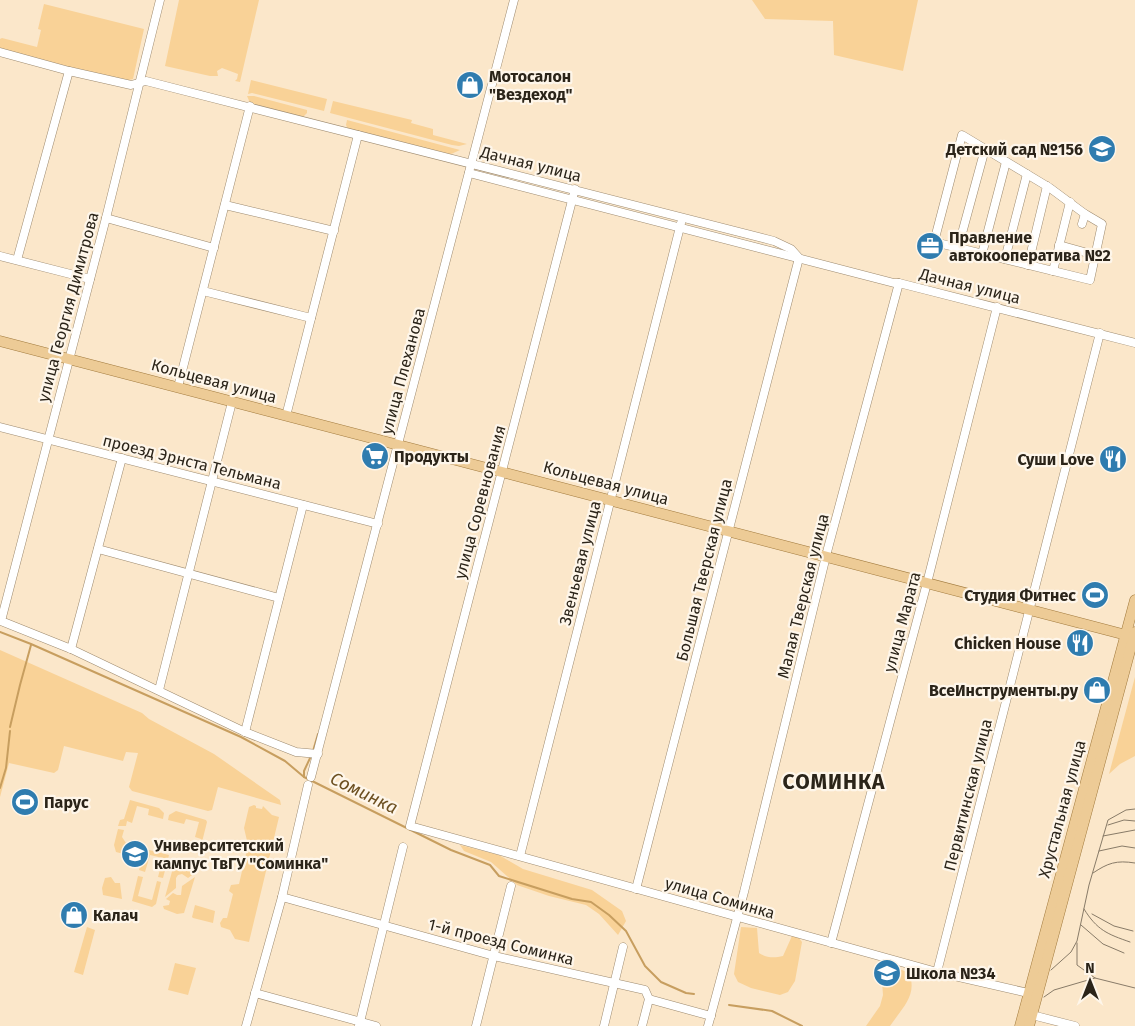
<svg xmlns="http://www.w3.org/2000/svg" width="1135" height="1026" font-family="'Fira Sans',sans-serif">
<rect width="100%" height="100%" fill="#fbe7ca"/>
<g fill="#f9d297">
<polygon points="179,0 259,0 240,82 235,81 237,79 238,74 222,68 217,71 218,76 210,76 165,66"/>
<polygon points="752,0 918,0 903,71 834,55 833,21 765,19"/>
<polygon points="44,4 144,29 133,79 125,81 0,49 0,39 2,38 37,47 41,30 38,29"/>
<polygon points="251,80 327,99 324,111 252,93 248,94"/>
<polygon points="247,96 254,96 307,110 307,113 303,117 250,103"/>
<polygon points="333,101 412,120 411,123 433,129 433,135 467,144 459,146 452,145 330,113"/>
<polygon points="347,120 460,150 449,155 348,129 346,125"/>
<polygon points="0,650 142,713 149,719 214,754 280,800 281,805 218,787 212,810 208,811 132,791 129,787 138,753 126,752 123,761 64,746 58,770 54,773 9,763 0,797"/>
<polygon points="1135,677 1135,756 1120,764 1109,774"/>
<polygon points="130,800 159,808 164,813 163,819 148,815 149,809 137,806 132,823 127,821 126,826 118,826 120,820 124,819"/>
<polygon points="254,805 256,806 256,808 262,809 263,806 272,815 279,817 249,942 235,939 230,930 221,927 220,923 223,918 227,918 233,894 229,891 231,885 239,884 248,845 244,828 249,807"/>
<polygon points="176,811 206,820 207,822 201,846 199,846 201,839 195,837 199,822 186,819 184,824 168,820 169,815"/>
<polygon points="118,829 124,830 122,837 126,843 144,849 142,854 137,853 135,857 116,852 114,845"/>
<polygon points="460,845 499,855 523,869 592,890 622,911 626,921 618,935 599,914 586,905 549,896 517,885 491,862 464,851"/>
<polygon points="145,849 169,855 163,878 158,877 163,858 150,855 145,872 139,870"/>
<polygon points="177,865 191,868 195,873 188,878 182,874 178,875 176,878 176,888 165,897 173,868"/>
<polygon points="138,876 143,877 138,896 152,900 157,881 161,882 156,904 152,907 132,901"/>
<polygon points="111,877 115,883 120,883 122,899 103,895 102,888 105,878"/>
<polygon points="195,877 184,913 177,914 164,909 163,906 169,905 170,901 166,899 173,893 177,895 181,895 182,886"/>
<polygon points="195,905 215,911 213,923 193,918 192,917"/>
<polygon points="87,927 95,930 83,975 74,972"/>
<path d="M741,927L757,928L759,953C767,958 774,958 783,956L792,936L798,937L802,942L795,981L788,992L780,995L751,988L738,982L734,974Z"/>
<polygon points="175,963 196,968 188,995 168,990"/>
<path d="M881,969L902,970L909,973C918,995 902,1008 890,1026H866L880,1006L883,995Z"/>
</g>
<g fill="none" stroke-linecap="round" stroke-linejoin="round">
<g stroke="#c79e5f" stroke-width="2">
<polyline points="0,632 31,644 241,737 285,761 304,777 451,850 490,865 499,876 572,899 591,902 609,915 626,931 645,966 661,982 686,993 694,994"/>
<polyline points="10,727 20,685 31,645"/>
<polyline points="313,751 318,734"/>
<polyline points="304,777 304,771 311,756"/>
<polyline points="0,788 6,768 10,731"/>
<polyline points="729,1005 772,1011 802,1026"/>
</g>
<g stroke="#9d8a6f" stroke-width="9">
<g id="minor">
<polyline points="160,0 106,218 1,621 71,649 245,732 296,752 318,754"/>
<polyline points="0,52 69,71 131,85 146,81 774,241 791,249 799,258"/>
<polyline points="469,173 894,283 899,283 1135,343"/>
<polyline points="575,189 410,826 937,972 1028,993"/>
<polyline points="225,205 334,231"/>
<polyline points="106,218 214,248"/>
<polyline points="926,240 1090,280 1102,224 1085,214 1082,224"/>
<polyline points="934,242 962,135 1050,188 1085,214"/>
<polyline points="1059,245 1095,255"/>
<polyline points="958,248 985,149"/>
<polyline points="982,254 1006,162"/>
<polyline points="0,256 90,279"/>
<polyline points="1005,259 1027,174"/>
<polyline points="17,260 69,71"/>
<polyline points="1028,265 1047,186"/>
<polyline points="1053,271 1070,202"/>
<polyline points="203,291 311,318"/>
<polyline points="178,387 250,106"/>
<polyline points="286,416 358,135"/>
<polyline points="0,427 378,524"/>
<polyline points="98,549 279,598"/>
<polyline points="71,649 122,458"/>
<polyline points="159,690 232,402"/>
<polyline points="245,732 303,505"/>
<polyline points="311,777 514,0"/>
<polyline points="520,856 681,223"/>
<polyline points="636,889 799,258"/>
<polyline points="282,897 494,956 645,990 649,999 711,1016"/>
<polyline points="831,943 927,583 997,307"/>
<polyline points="937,972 1100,333"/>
<polyline points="255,993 376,1026"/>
<polyline points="1032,1015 1075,1026"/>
<polyline points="246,1026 282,897 308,785"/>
<polyline points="359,1026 403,847"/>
<polyline points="476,1026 511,886"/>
<polyline points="604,1026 623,947"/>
<polyline points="642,1026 649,999"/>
<polyline points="708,1026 744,892 827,552 899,283"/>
</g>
</g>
<g stroke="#a17a3d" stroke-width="11">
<g id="major">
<polyline points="0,341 1126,635 1134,635"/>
<polyline points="1020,1026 1135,600"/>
<polyline points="1029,1026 1135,632"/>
</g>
</g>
<use href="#minor" stroke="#fff" stroke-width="8"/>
<use href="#major" stroke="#edcb96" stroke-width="10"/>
<g stroke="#887b68" stroke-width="1">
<polyline points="1108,825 1124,820 1135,821"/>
<polyline points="1103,836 1135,830"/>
<polyline points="1099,851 1122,846 1135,848"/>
<path d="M1093,873C1108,863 1116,860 1135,863"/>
<path d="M1084,909C1097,930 1107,934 1130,942"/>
<polyline points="1092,914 1114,926 1133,931"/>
<polyline points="1081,925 1103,944 1124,953"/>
<polyline points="1077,943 1077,965 1095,978 1135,988"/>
<polyline points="1051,970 1071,952 1077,941 1089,885 1108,820 1126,810 1135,809"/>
<polyline points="1044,997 1054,990 1095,978"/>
</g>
</g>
<defs>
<g id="shop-disc" transform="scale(1.4375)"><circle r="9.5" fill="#2f7caf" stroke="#fef6ea"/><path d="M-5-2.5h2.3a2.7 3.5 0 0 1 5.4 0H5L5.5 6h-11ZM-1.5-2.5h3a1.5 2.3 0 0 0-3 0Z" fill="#fff"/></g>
<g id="school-disc" transform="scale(1.4375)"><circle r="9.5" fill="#2f7caf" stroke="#fef6ea"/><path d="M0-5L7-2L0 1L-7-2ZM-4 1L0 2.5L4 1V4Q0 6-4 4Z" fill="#fff"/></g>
<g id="office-disc" transform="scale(1.4375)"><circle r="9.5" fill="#2f7caf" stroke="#fef6ea"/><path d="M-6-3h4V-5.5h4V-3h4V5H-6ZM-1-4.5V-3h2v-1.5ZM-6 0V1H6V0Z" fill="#fff"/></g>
<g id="supermarket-disc" transform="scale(1.4375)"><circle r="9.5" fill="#2f7caf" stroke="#fef6ea"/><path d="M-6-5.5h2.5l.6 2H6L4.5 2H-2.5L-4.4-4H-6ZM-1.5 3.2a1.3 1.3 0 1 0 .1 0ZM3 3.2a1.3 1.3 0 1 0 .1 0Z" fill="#fff"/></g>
<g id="restaurant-disc" transform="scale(1.4375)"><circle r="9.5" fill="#2f7caf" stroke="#fef6ea"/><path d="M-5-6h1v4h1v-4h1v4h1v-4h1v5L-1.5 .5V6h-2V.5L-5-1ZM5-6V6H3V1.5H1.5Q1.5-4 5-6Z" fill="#fff"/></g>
<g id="stadium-disc" transform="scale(1.4375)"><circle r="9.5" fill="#2f7caf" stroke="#fef6ea"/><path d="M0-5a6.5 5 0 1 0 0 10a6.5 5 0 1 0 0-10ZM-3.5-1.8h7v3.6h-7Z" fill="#fff"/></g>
<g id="university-disc" transform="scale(1.4375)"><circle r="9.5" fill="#2f7caf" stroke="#fef6ea"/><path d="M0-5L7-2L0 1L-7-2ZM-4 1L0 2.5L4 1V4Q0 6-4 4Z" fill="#fff"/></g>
</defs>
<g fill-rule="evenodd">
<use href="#shop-disc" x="470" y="85"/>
<use href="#school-disc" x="1102" y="149"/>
<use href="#office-disc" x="930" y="246"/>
<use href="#supermarket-disc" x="375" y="456"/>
<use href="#restaurant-disc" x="1113" y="459"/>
<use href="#stadium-disc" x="1095" y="595"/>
<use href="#restaurant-disc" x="1080" y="643"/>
<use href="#shop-disc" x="1097" y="690"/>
<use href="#stadium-disc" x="25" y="802"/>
<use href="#university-disc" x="135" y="854"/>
<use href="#shop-disc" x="74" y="915"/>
<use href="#school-disc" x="887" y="973"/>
</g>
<g text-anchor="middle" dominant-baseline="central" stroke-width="4.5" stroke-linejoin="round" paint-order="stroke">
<g font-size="16" font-weight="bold" fill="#2b2419" stroke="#fef6ea" text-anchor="start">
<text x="489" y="76">Мотосалон<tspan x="489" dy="18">"Вездеход"</tspan></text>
<text x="1083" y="149" text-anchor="end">Детский сад №156</text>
<text x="949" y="237">Правление<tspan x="949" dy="18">автокооператива №2</tspan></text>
<text x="394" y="456">Продукты</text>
<text x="1094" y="459" text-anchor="end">Суши Love</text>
<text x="1076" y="595" text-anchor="end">Студия Фитнес</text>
<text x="1061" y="643" text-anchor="end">Chicken House</text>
<text x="1078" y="690" text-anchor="end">ВсеИнструменты.ру</text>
<text x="44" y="802">Парус</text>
<text x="154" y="845">Университетский<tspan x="154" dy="18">кампус ТвГУ "Соминка"</tspan></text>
<text x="93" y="915">Калач</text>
<text x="906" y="973">Школа №34</text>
</g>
<g font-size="16" fill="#2b2419" stroke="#fef6ea">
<text transform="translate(531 164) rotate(14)">Дачная улица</text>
<text transform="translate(970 286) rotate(14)">Дачная улица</text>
<text transform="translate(68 307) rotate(-75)">улица Георгия Димитрова</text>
<text transform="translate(403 371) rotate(-75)">улица Плеханова</text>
<text transform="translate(214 381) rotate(15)">Кольцевая улица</text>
<text transform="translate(192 462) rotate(14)">проезд Эрнста Тельмана</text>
<text transform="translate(606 483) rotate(15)">Кольцевая улица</text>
<text transform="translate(480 502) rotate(-75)">улица Соревнования</text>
<text transform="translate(580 563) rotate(-76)">Звеньевая улица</text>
<text transform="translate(704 570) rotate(-76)">Большая Тверская улица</text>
<text transform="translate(803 596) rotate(-76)">Малая Тверская улица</text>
<text transform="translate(902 622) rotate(-75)">улица Марата</text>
<text transform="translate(968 795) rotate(-76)">Первитинская улица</text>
<text transform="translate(1062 809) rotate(-75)">Хрустальная улица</text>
<text transform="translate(720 898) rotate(16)">улица Соминка</text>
<text transform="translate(501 942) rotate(14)">1-й проезд Соминка</text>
</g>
<g font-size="18" font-style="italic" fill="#6d5021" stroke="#fef6ea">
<text transform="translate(364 793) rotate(26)">Соминка</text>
</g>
<g font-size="21" font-weight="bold" letter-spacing="1" fill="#2b2419" stroke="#fef6ea">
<text x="834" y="782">СОМИНКА</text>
</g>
</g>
<g transform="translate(1090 981)" stroke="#fef6ea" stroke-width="4" paint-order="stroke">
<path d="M0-4L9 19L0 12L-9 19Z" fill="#2b2419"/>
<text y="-8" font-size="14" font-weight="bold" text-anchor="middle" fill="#2b2419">N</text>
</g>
</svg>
